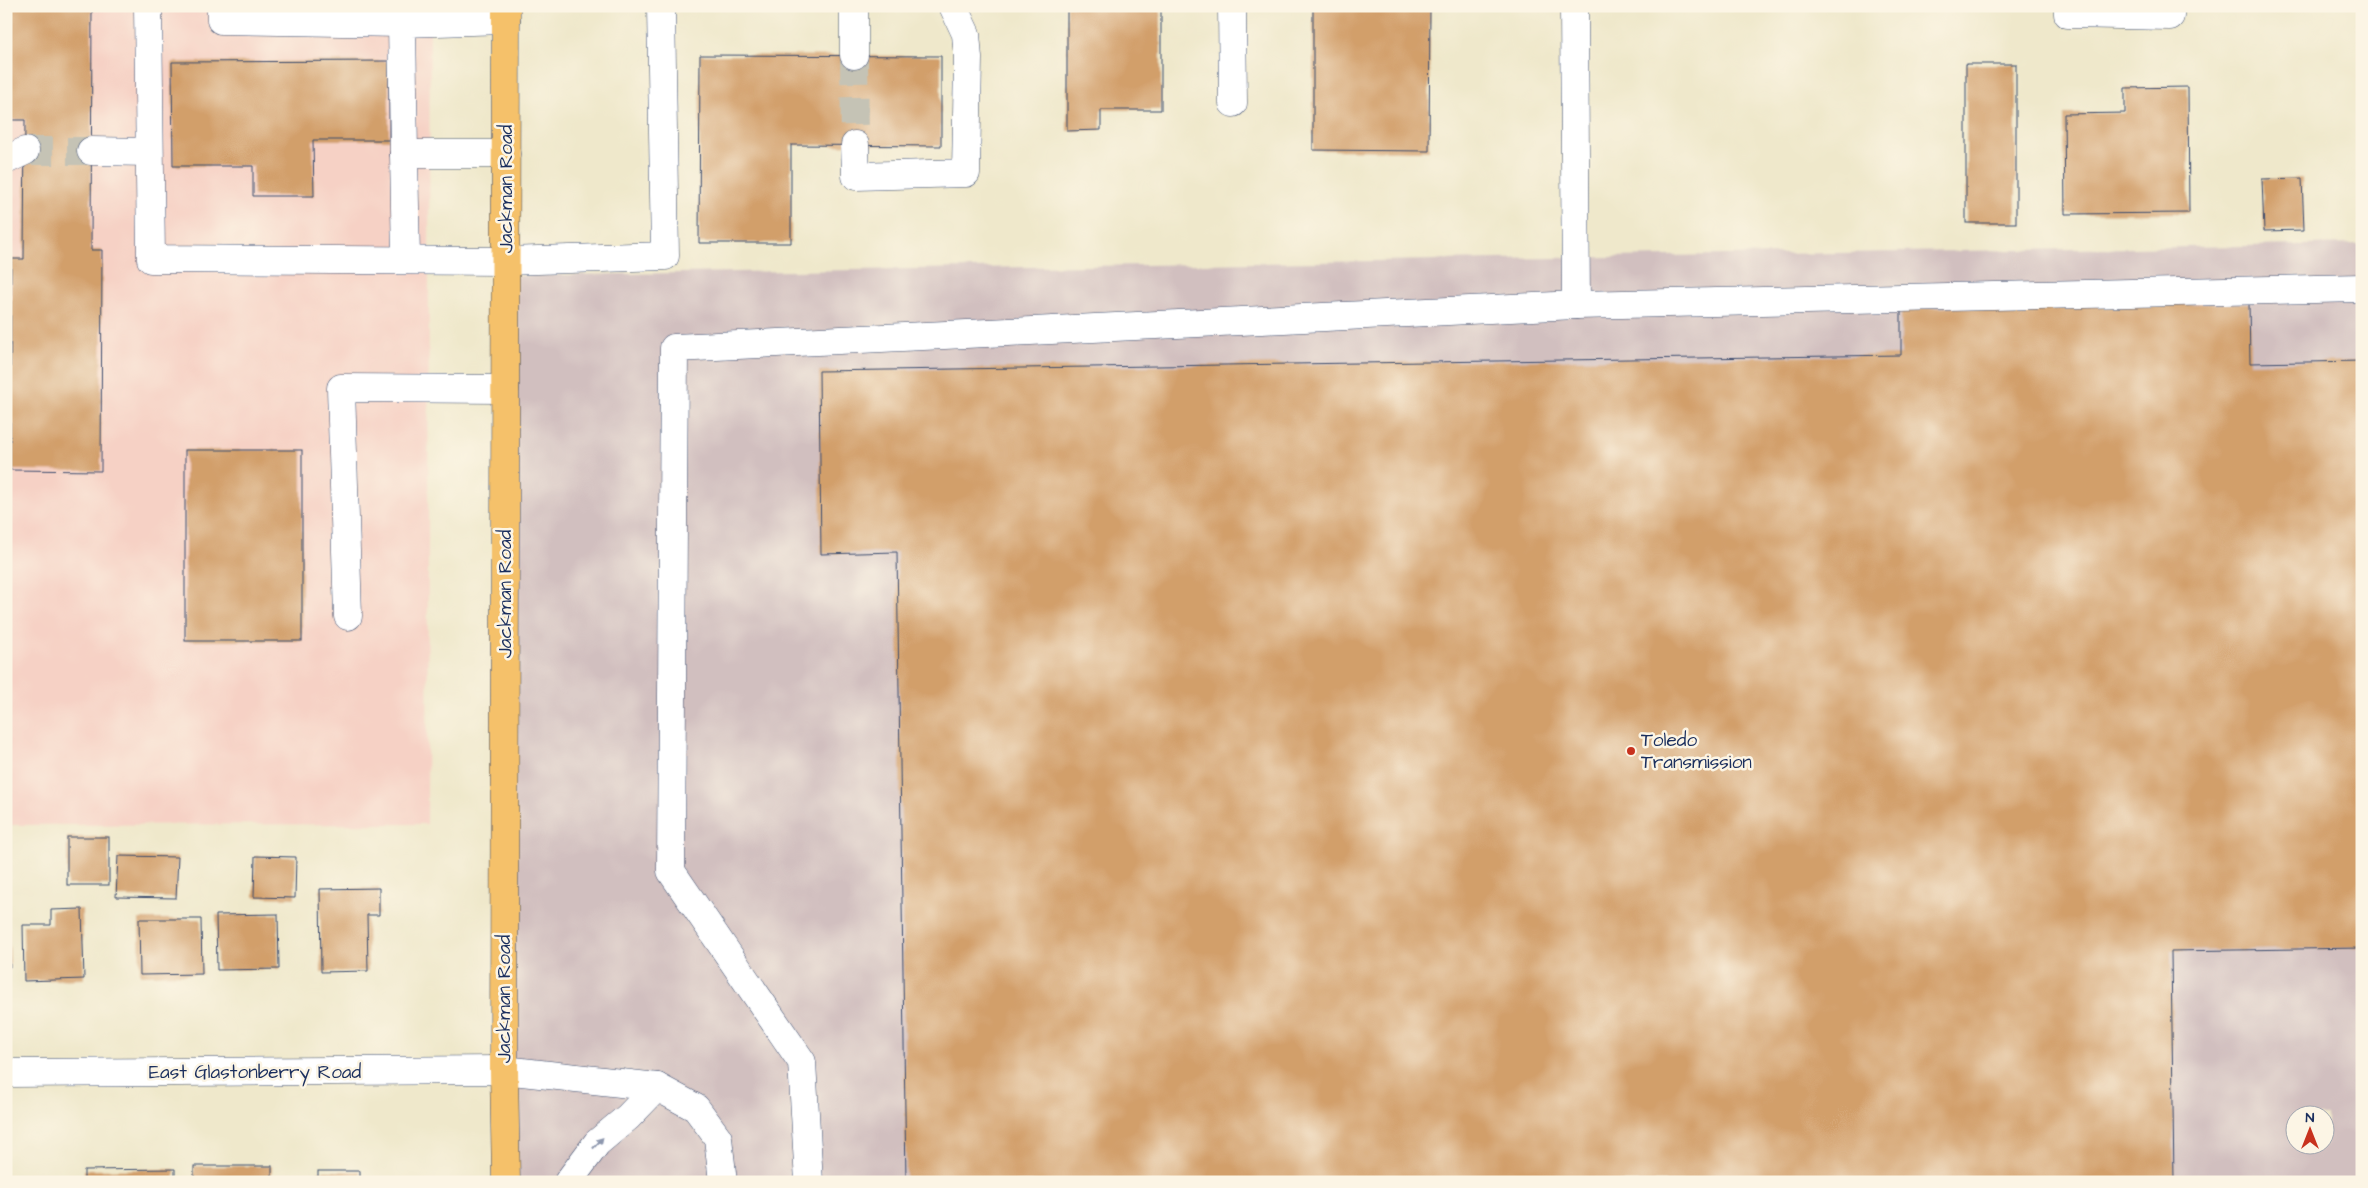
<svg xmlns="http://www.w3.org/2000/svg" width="2368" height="1188" font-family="'Architects Daughter',sans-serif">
<rect width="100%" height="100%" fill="#fcf5e5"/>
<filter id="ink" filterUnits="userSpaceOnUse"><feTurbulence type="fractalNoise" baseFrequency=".02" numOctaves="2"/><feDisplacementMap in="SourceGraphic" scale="10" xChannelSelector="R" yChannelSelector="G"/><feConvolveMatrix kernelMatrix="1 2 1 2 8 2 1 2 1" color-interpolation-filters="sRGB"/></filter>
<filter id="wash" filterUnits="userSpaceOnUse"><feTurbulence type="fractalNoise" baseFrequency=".0096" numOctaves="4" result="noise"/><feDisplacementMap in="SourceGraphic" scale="20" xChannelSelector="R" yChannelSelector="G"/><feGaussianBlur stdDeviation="1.12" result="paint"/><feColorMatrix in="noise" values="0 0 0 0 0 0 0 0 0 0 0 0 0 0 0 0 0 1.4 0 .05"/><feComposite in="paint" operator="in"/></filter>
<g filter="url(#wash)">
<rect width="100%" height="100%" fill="#efe8cb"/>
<polygon fill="#f6d1c5" points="6,6 430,6 427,824 6,825"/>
<path fill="#d1bfbf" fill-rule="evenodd" d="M2362,244V1182H505L506,276ZM2296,1116H2326V1146H2296Z"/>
<g id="blocks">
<g fill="#d29f6a">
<polygon points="6,6 92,6 91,250 102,250 101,471 10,470 11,259 24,259 25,120 6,120"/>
<polygon points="1067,6 1161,6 1161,110 1101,110 1101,130 1067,131"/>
<polygon points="1313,6 1430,6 1429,151 1313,150"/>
<polygon points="700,55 941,56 941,146 791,145 791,243 699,243"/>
<polygon points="389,61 389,140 313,140 314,196 253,196 253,166 173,166 172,62"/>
<rect x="1966" y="64" width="50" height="159"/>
<polygon points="2188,87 2189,213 2065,214 2064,114 2125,113 2125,88"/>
<polygon points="2302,178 2304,230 2264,231 2262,179"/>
<polygon points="2249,303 2250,363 2362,361 2362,948 2171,951 2174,1182 906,1182 897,552 821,554 819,371 1901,355 1901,308"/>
<rect x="185" y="450" width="117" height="191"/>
<rect x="67" y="837" width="42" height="48"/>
<polygon points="118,856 178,857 176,898 116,897"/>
<polygon points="255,856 296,857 295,898 254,897"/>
<polygon points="379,888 379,915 367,915 368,971 321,972 320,889"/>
<polygon points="82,909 84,979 24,981 23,925 51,925 51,910"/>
<polygon points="278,914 279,969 217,970 216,915"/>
<polygon points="6,915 8,915 10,967 6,967"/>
<polygon points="139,919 201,919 202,974 140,975"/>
<rect x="194" y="1166" width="78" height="16"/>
<polygon points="175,1169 175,1182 84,1182 84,1170"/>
<rect x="318" y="1171" width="42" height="11"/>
</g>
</g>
</g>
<g filter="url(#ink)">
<use href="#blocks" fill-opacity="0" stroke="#3b4b6e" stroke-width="1"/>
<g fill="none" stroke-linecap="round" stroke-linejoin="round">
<g stroke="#c5c3b5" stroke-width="28" stroke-dasharray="28 14" stroke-linecap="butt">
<polyline points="854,55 855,145"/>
<polyline points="25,151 91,151"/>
</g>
<g stroke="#3b4b6e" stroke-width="29">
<g id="minor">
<polyline points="148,6 151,259 506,261 665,256 661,6"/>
<polyline points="221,6 221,20 402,23 398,6"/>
<polyline points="1232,6 1233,103"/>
<polyline points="1574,6 1576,305"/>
<polyline points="2068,6 2068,14 2170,16 2170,6"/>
<polyline points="854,55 854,6"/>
<polyline points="855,145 856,176 966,173 968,58 966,34 953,6"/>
<polyline points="91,151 149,152"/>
<polyline points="404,154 402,23 506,20"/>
<polyline points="6,160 25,151"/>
<polyline points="406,260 404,154 506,154"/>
<polyline points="348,616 341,388 505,389"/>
<polyline points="6,1073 504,1070 657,1087 696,1108 718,1138 723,1182"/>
<polyline points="568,1182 597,1143 628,1117 657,1087"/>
<polyline points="809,1182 802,1062 671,871 674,348 1576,305 2362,288"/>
</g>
</g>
<g stroke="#3b4b6e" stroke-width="29">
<polyline id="major" points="506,6 504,1070 506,1182"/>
</g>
<use href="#minor" stroke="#fff" stroke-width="28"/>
<use href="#major" stroke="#f5c16b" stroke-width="28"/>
</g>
<defs><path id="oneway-solid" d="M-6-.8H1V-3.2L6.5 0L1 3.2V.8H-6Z" transform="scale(1.25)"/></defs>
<use fill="#8d97ae" href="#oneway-solid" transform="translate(598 1143) rotate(-47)"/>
</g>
<circle fill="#c8321e" stroke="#fcf5e5" stroke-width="2" cx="1631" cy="751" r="5"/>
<g text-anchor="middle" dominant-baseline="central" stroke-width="5" stroke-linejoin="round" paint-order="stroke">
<g font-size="19" fill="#1b2f5e" stroke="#fcf5e5">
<text transform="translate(506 189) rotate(-90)">Jackman Road</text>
<text transform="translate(505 594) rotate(-90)">Jackman Road</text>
<text transform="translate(504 999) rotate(-90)">Jackman Road</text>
<text x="255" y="1072">East Glastonberry Road</text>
</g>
<g font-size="19" fill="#1b2f5e" stroke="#fcf5e5" text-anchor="start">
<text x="1641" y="740">Toledo<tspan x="1641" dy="22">Transmission</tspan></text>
</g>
</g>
<rect width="2368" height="1188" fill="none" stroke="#fcf5e5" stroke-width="25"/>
<g transform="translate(2310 1130)"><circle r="24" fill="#fcf5e5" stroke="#a2a6af"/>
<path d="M0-4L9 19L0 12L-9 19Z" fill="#c8321e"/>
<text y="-8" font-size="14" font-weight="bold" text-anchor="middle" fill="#1b2f5e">N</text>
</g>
</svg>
